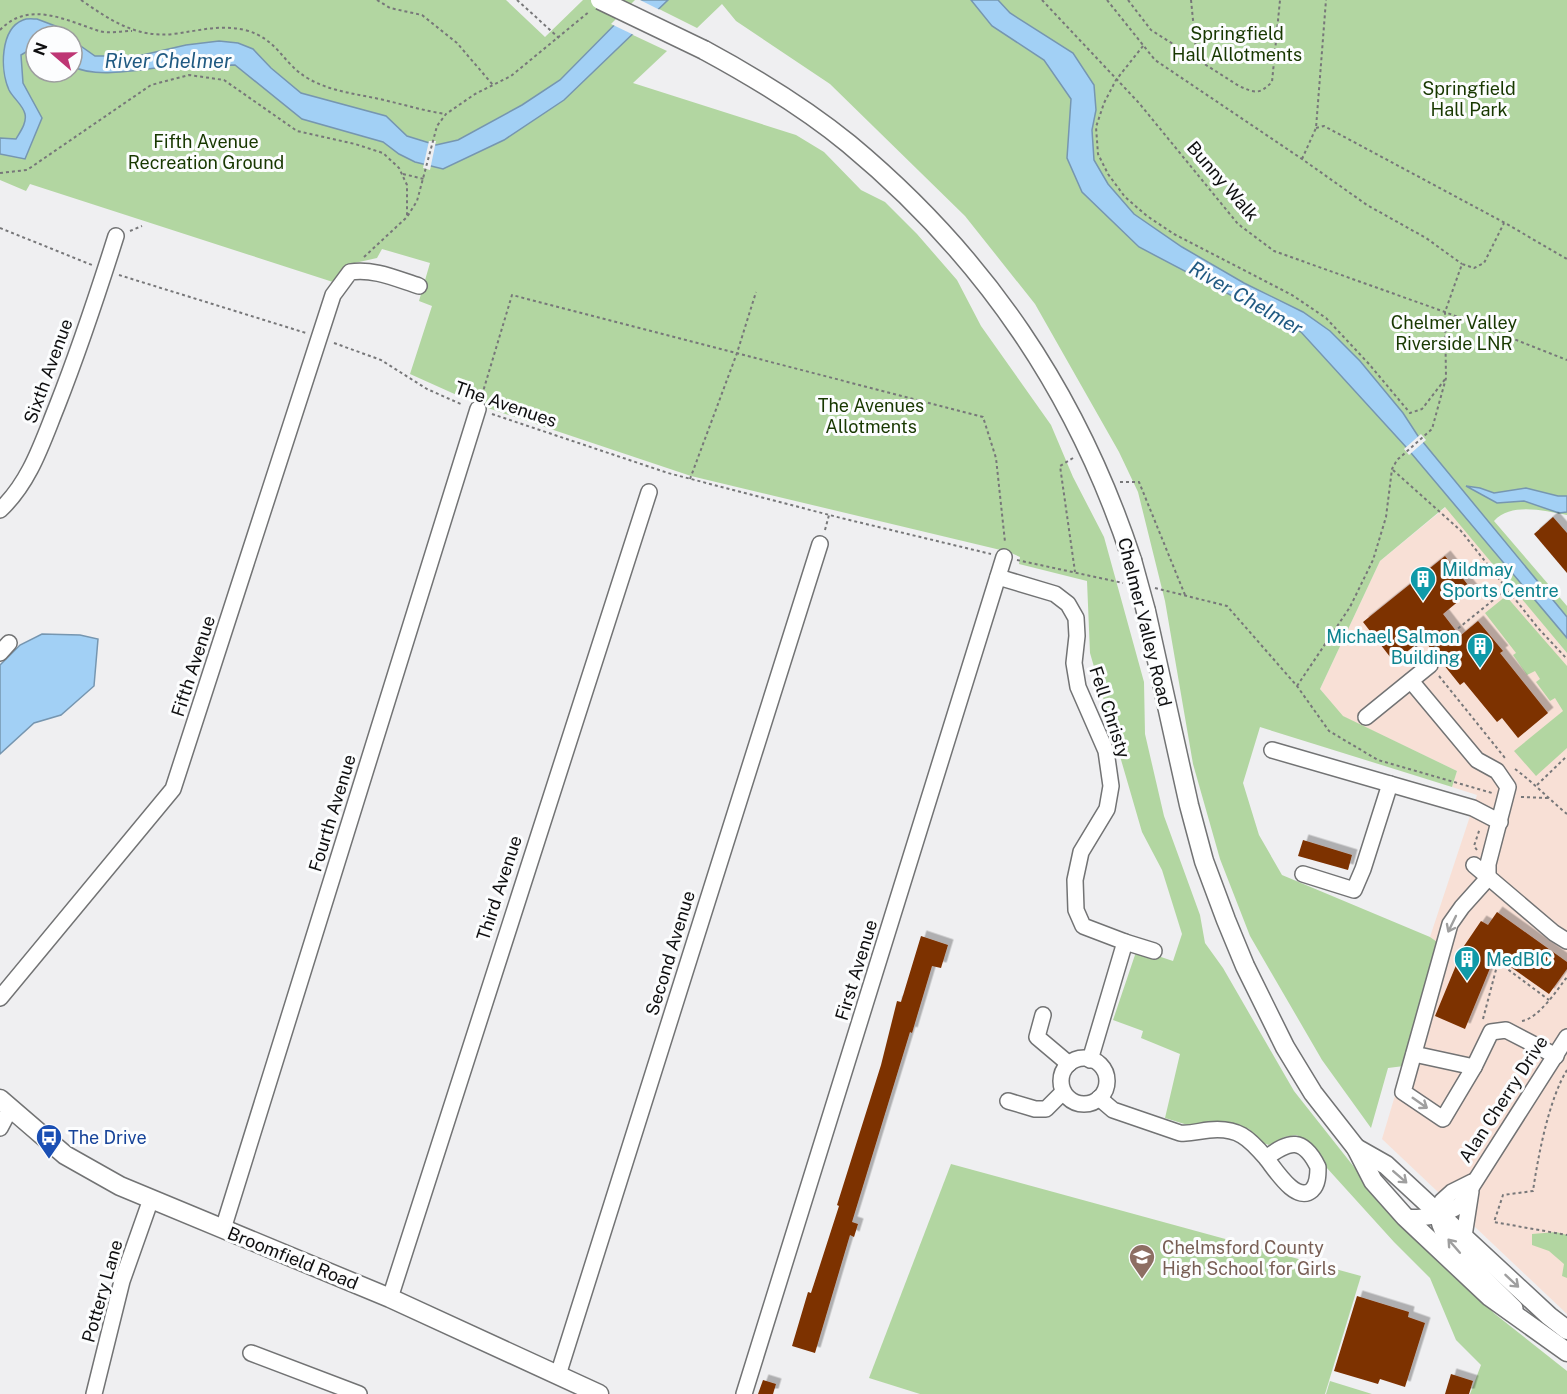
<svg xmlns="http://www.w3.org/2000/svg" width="1567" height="1394" font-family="'Public Sans',sans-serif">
<defs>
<filter id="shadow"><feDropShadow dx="5.5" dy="-5.5" stdDeviation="0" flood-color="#0004"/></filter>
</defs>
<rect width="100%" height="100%" fill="#efeff1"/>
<polygon fill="#f8e0d6" points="1446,507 1567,653 1567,1314 1382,1139 1440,945 1430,937 1477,795 1452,787 1457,771 1342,716 1320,689 1380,561"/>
<g fill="#b2d6a1" fill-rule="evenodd">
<path d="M0,0H506L545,37L583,0H1567V515C1544,511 1512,502 1494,521L1567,606V617L1470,500L1544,611L1567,638V653L1445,507L1380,561L1320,689L1343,716L1457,771L1452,787L1260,727L1243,783L1259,835L1282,875L1430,937L1440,944L1404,1066L1388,1068L1371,1128L1322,1060L1250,936L1220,859L1193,764L1165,601L1138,492L1119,452L1035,304L965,216L830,84L736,21L722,4L697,28L659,9L633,35L667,51L633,83L796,135L824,152L861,190L885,202L917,234L957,280L981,326L1051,425L1073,477L1104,537L1144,682L1145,734L1164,816L1200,915L1205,943L1223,968L1294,1091L1358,1172L1399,1220L1451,1272L1495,1314L1567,1371V1394H1470L1481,1365L1456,1340L1430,1278L1394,1242L1297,1135L1284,1137L1269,1145L1263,1143L1249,1129L1238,1125L1220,1122H1206L1191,1126L1165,1118L1180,1054L1141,1038L1143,1031L1113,1020L1137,949L1173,961L1182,934L1162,870L1142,832L1090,653L1087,581L1019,564L1020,557L1009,552L691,476L479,405L410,374L432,306L419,301L430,263L382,249L377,258L350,264L336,283L30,184L26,191L0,180ZM36,36H72V72H36Z"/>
<polygon points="1506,596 1567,666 1567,748 1536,776 1514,751 1563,711 1555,698 1550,701 1536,682 1540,679 1535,671 1527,675 1513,655 1516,653 1485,613"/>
<polygon points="951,1164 1361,1276 1325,1394 920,1394 869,1378"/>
<polygon points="1556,1232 1567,1235 1567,1278 1562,1276 1564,1264 1549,1251 1532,1245 1532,1234"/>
<polygon points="1330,1381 1372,1394 1326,1394"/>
</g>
<g fill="#a2d0f5" stroke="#7696b0" stroke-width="1.5">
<path d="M639,0H668L564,100L504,140L443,169L415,162L399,154L383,142L302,119L235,65C215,65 194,65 174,66C145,68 97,80 72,66V40L95,56H138L186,45L219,41L238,43L253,49L271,68L301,93L386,116L407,136L436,145L458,140L522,105L560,80Z"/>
<polygon points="971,0 998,0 1010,13 1073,53 1094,85 1096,110 1092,130 1094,160 1108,184 1134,214 1182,247 1244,283 1303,312 1330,331 1360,361 1403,413 1418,436 1567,617 1567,638 1406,447 1301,332 1139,247 1082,192 1067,158 1071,99 1044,60 992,26"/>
<path d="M37,19L58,27L68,36H36V46L21,55L23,83L42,118L25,159L0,154V138L16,139C20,132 27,123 25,114C23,105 13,98 9,90C0,70 0,29 23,20C27,18 33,19 37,19Z"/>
<polygon points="1466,486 1480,488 1494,493 1526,488 1558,496 1567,496 1567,512 1559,513 1524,501 1497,503"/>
<polygon points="42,634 80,635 98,639 94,686 61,715 34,723 0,754 0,665 20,645"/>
</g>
<g fill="#efeff1">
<polygon points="635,0 640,0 662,11 636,36 611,24"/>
<polygon points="429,141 436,141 430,170 423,168"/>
<polygon points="1421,434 1426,440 1409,455 1404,449"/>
</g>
<g fill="#7d3103" filter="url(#shadow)">
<polygon points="1553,517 1567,533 1567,573 1534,534"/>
<polygon points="1445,556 1472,590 1443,614 1460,636 1478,621 1503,651 1500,653 1548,713 1518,738 1502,718 1497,722 1464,682 1460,685 1423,639 1394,662 1363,622"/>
<polygon points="1303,840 1352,855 1348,870 1298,856"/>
<polygon points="1497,912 1567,962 1567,969 1549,994 1495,956 1465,1029 1435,1016 1464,946 1481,921 1488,925"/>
<polygon points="921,936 948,945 941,968 932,966 912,1033 910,1032 852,1222 858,1224 854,1237 850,1235 815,1353 792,1346 808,1292 811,1293 839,1206 837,1205 881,1065 897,1001 901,1002"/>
<polygon points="1357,1296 1409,1312 1408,1317 1425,1323 1405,1387 1380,1379 1378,1384 1334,1371"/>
<polygon points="1451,1374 1473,1381 1469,1394 1445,1394"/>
<polygon points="763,1380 776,1384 773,1394 758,1394"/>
</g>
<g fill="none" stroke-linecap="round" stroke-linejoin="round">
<g stroke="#727374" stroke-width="18">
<g id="minor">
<path d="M0,510C30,482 42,443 57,406C79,350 98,293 116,236"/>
<polyline points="998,577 1055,594 1068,604 1076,618 1077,636 1074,663 1078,687 1106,751 1111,786 1107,809 1081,852 1075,880 1076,910 1083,926 1125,942 1090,1060"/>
<polyline points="0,653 9,643"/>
<polyline points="1411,681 1477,760 1497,771 1508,787 1488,864 1488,878 1462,907 1450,924 1403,1092 1443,1119 1474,1067 1491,1032 1506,1030 1556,1056"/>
<polyline points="1366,717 1430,665"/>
<polyline points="1272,750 1473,808 1500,822"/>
<polyline points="1474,865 1554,933 1567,941"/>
<polyline points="1303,874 1354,890 1363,869 1390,784"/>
<polyline points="1125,942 1154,951"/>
<path d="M0,998L173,789L333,295L350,272C373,268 397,279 419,286"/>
<polyline points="1043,1015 1037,1037 1069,1064"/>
<polyline points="1414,1054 1474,1067"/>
<circle cx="1084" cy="1081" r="23"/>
<path d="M1099,1098L1113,1110L1180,1133C1191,1134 1199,1131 1209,1130C1238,1127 1249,1138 1266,1158C1290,1140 1303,1137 1318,1167C1318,1175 1318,1184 1312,1190C1296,1204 1275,1169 1266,1158"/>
<polyline points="1008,1101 1035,1109 1046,1109 1063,1092"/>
<polyline points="0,1128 10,1109"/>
<polyline points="1472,1182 1452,1192 1442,1201 1437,1214 1440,1225 1444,1235 1454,1248 1515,1308"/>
<path d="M1405,1217C1424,1219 1444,1216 1460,1205L1567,1037"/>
<polyline points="223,1229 478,409"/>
<polyline points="1464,1236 1471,1191"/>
<polyline points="390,1298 649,492"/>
<polyline points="251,1353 359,1394"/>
<polyline points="558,1375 820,544"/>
<polyline points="94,1394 122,1281 151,1199"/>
<polyline points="744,1394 1004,557"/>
</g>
</g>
<g stroke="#727374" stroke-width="21">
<g id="major">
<path d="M704,50C754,77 805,108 849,144C985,257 1077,393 1132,560"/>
<polyline points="1146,611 1189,805 1204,861 1226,920 1245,966 1285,1047 1313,1093 1356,1148 1373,1181 1405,1217 1490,1297 1567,1352"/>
<polyline points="0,1099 65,1155 120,1186 390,1298 599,1394"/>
<polyline points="1356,1148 1386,1165 1549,1316 1567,1330"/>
</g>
</g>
<g stroke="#777779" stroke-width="2" stroke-dasharray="3 3" stroke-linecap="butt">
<path d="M81,0C110,20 136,38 173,34C199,31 218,24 245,30C279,39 282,64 309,79C332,92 358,94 384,100C405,105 425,111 446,114"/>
<polyline points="377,0 390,8 422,15 457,43 493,85"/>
<polyline points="517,0 559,38"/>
<polyline points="1042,0 1139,103 1238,224 1274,251 1445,312 1567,360"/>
<polyline points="1107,0 1155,60 1302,159 1367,205 1426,238 1462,264"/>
<path d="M1128,0L1151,30L1239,86C1255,93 1259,95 1272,82L1280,0"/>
<polyline points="1191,0 1197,60"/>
<path d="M0,30C29,0 65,20 99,31C108,34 121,31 132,31"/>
<polyline points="1143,46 1116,80 1104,103 1096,127 1098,154 1108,174 1125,197 1147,216 1174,234 1292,295 1326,318 1369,364 1410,413 1422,409 1446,378"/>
<polyline points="1316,128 1324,126 1505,223 1567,259"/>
<polyline points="1302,159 1316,128 1326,0"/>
<polyline points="0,173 27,170 151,85 189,75 224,80 297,131 355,144 383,153 399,168 407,185 407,217"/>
<polyline points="403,174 424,179"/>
<polyline points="0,228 92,265"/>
<polyline points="130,231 142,226"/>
<polyline points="364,257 407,217 417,201 437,126 446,114 475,94 511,76 590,11"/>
<polyline points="119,275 306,333"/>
<polyline points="334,343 381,360 427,389 463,405"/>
<polyline points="482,395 512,295 983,417 996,458 1005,542"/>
<polyline points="492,414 668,473 841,518 991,554"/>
<polyline points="1073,458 1060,466 1075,572"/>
<polyline points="1393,470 1461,531 1538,628 1567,659"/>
<polyline points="690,479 737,353 756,292"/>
<polyline points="1120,482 1139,482 1185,595"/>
<polyline points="825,530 829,515"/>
<polyline points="1017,560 1123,583"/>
<polyline points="1155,588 1227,606 1297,686 1329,731 1378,760 1492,793"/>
<polyline points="1415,645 1421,653"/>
<polyline points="1430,651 1507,589"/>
<polyline points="1439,676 1505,758"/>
<polyline points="1297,686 1350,607 1373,560 1386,517 1392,469 1397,460 1432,429 1446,378 1445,312 1462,264 1474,268 1484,263 1504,223"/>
<path d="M1515,769C1534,783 1549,799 1567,814"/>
<polyline points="1537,785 1567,756"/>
<polyline points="1521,797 1548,798"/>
<polyline points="1477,850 1474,846 1480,828"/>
<polyline points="1483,1019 1498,962 1549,1000"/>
<path d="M1522,1021C1539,1018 1557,990 1567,977"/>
<path d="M1567,1070C1549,1099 1538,1156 1533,1191L1503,1195L1494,1222L1567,1235"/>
</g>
<use href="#minor" stroke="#fff" stroke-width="15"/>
<use href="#major" stroke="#fff" stroke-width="18"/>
<g stroke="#727374" stroke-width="21" stroke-linecap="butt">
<g id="major-bridge">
<polyline points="600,0 704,50"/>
<polyline points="1132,560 1146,611"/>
</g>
</g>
<use href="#major-bridge" stroke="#fff" stroke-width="18"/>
</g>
<defs><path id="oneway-shaft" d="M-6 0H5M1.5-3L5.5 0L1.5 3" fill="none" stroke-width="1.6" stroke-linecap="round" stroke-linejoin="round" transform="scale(1.5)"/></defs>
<g stroke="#9f9f9f">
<use href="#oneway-shaft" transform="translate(1452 924) rotate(116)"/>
<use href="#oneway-shaft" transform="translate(1420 1103) rotate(35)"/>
<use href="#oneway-shaft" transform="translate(1400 1177) rotate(41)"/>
<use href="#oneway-shaft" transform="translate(1454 1246) rotate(-131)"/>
<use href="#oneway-shaft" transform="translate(1512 1281) rotate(43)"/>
</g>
<defs>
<g id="building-pin" transform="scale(1.35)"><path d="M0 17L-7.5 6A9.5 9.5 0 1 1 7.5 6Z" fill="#0f9aa8" stroke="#fcfdfe"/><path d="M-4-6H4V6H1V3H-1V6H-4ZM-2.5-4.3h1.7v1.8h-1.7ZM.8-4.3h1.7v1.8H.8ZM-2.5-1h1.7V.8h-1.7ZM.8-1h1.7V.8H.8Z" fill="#fff"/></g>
<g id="bus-pin" transform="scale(1.35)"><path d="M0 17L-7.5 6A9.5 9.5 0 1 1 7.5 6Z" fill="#1a4fb4" stroke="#fcfdfe"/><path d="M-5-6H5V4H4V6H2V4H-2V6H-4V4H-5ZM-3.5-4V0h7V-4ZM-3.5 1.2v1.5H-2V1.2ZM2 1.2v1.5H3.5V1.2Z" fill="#fff"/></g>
<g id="school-pin" transform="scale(1.35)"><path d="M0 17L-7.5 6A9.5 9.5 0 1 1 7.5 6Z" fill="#8d6e63" stroke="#fcfdfe"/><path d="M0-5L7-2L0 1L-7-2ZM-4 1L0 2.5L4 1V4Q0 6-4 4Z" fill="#fff"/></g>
</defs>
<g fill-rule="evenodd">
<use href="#building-pin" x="1423" y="579"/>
<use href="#building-pin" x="1480" y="646"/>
<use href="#building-pin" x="1467" y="959"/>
<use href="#bus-pin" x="49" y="1137"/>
<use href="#school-pin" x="1142" y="1257"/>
</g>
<g text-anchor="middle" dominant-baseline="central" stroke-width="6" stroke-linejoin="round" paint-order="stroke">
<g font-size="18" fill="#183801" stroke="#fcfdfe">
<text x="1237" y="33">Springfield<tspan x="1237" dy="21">Hall Allotments</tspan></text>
<text x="1469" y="88">Springfield<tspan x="1469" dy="21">Hall Park</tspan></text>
<text x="206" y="141">Fifth Avenue<tspan x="206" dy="21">Recreation Ground</tspan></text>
<text x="1454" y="322">Chelmer Valley<tspan x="1454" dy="21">Riverside LNR</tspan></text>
<text x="871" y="405">The Avenues<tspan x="871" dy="21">Allotments</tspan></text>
</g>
<g font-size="18" fill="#0f0f10" stroke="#fcfdfe">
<text transform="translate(1223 181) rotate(49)">Bunny Walk</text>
<text transform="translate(48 371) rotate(-70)">Sixth Avenue</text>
<text transform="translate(506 404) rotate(19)">The Avenues</text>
<text transform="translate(1145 622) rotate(76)">Chelmer Valley Road</text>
<text transform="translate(193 666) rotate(-72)">Fifth Avenue</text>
<text transform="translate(1110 712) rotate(72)">Fell Christy</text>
<text transform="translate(332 813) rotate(-73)">Fourth Avenue</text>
<text transform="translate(499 888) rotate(-72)">Third Avenue</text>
<text transform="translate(670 953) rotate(-73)">Second Avenue</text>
<text transform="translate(856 970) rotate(-73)">First Avenue</text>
<text transform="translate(1503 1099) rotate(-57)">Alan Cherry Drive</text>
<text transform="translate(293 1258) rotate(22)">Broomfield Road</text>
<text transform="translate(102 1291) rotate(-74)">Pottery Lane</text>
</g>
<g font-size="18" fill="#0d838f" stroke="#fcfdfe" text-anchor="start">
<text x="1442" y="569">Mildmay<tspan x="1442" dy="21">Sports Centre</tspan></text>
<text x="1460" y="636" text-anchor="end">Michael Salmon<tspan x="1460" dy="21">Building</tspan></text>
<text x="1486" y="959">MedBIC</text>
</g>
<g font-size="18" fill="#164399" stroke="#fcfdfe" text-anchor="start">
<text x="68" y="1137">The Drive</text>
</g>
<g font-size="18" fill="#785e54" stroke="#fcfdfe" text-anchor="start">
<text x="1162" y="1247">Chelmsford County<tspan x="1162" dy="21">High School for Girls</tspan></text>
</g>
<g font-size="20" font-style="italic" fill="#205a82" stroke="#fcfdfe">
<text x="168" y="61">River Chelmer</text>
<text transform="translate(1246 298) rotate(30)">River Chelmer</text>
</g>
</g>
<g transform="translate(54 54) rotate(290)"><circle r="28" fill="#fcfdfe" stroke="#9d9e9f" stroke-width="1.5"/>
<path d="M0-4.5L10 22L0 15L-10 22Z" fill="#be3674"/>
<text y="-9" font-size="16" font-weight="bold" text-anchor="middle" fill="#0f0f10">N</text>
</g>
</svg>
